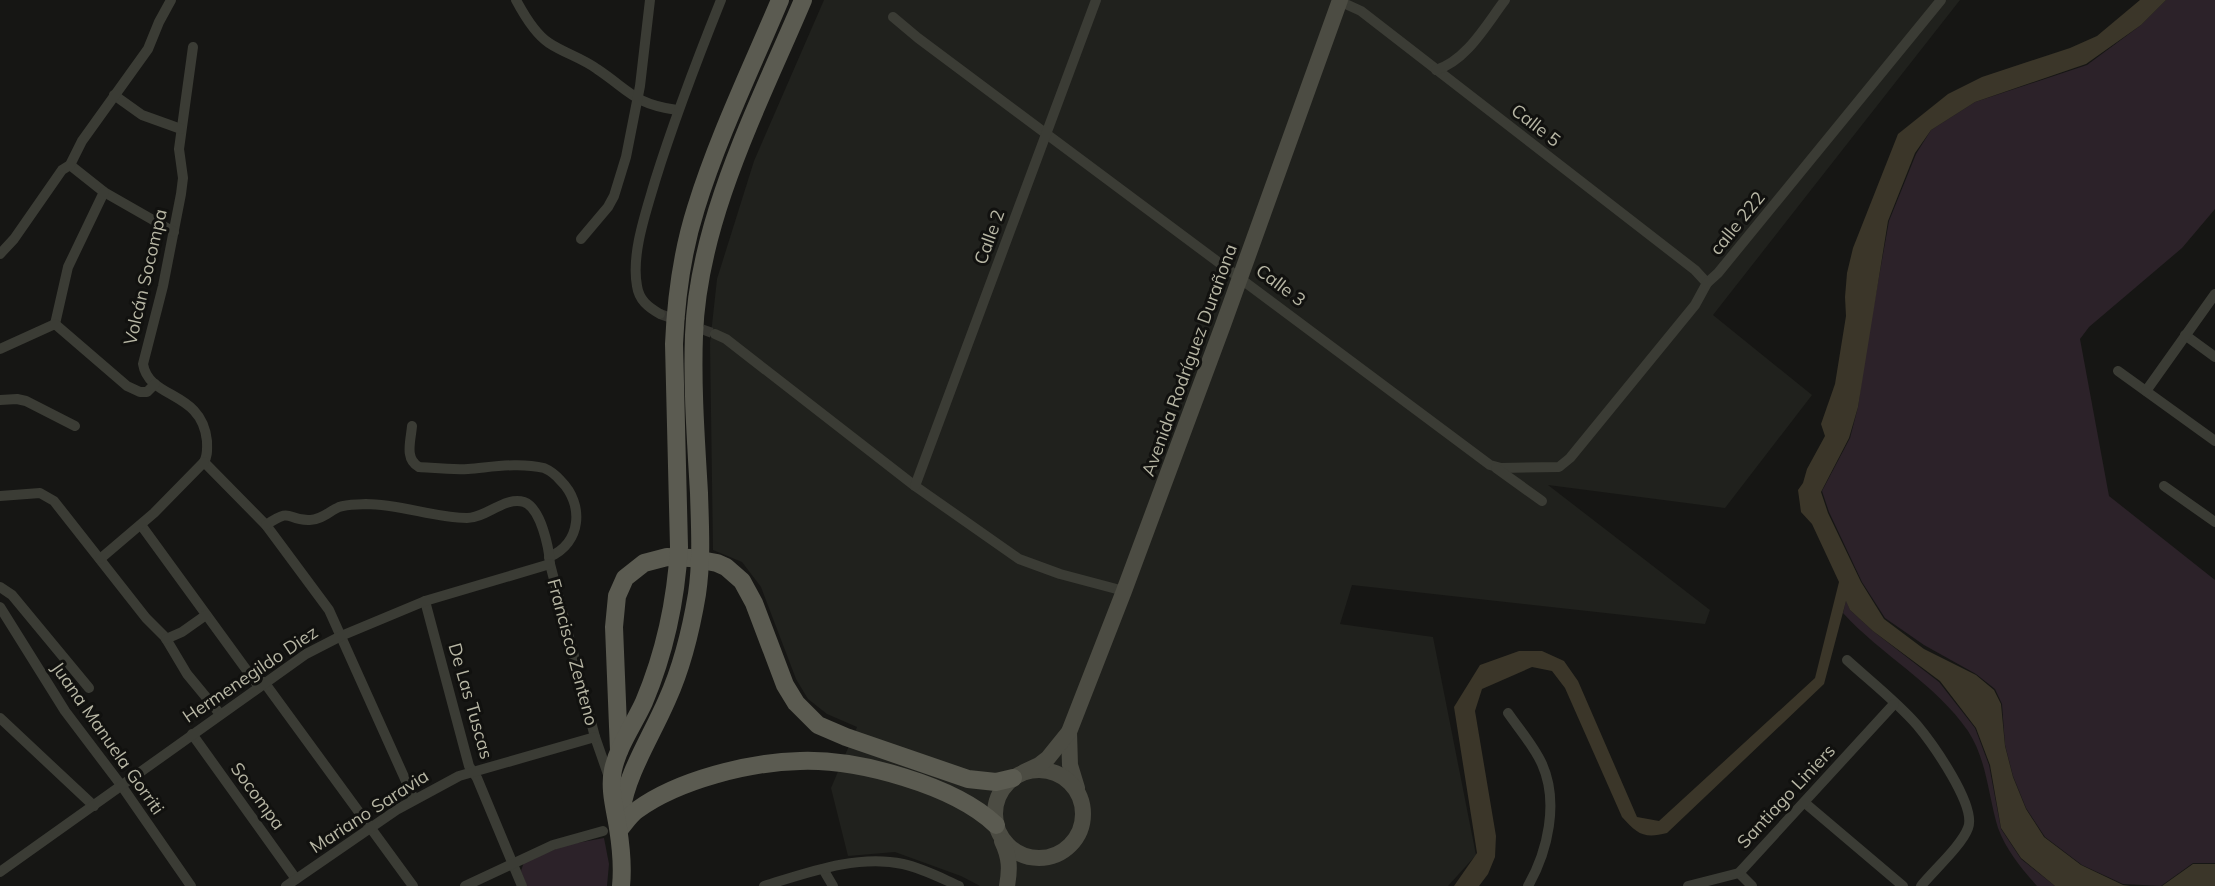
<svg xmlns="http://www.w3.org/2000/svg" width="2215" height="886" font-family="Mulish,sans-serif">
<rect width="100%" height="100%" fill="#161614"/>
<polygon fill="#20211d" points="824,0 1960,0 1713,315 1812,395 1725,508 1548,485 1710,610 1705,624 1352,585 1340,624 1433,637 1476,855 1448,886 980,886 961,876 895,852 848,856 831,788 857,727 827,714 808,699 796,679 761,587 742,562 713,550 710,343 717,279 754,161"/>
<g fill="#2c2229">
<polygon points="2166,0 2215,0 2215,209 2182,248 2089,327 2080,339 2109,496 2215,580 2215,863 2193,863 2161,886 2123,884 2082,865 2045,837 2026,808 2013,776 2005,745 2002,704 1995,689 1976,674 1924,645 1885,618 1862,582 1829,512 1822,491 1850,438 1858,407 1866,349 1889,221 1916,154 1931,130 1975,102 2087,65 2141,25"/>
<path d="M1846,600L1850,610L1873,631L1939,682L1975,728L1989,765L2001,829L2021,859L2055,886H2037C2022,869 2006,850 1998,828C1988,795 1987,760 1968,731C1935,683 1881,655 1843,613Z"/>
<polygon points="604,838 609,864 607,886 527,886 521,871 524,862 566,845"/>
</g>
<g fill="#3b3629">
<path d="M2140,0H2166L2141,25L2086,64L1975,102L1931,130L1915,153L1888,221L1858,407L1849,438L1821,492L1828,513L1861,582L1884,619L1924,649L1976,675L1994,690L2001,704L2005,746L2013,777L2026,809L2044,837L2081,865L2123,885L2130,886H2055L2021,858L2001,828L1990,765L1976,728L1940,681L1873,631L1850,610L1846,601L1824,684L1667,833C1644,839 1637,834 1622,817L1565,688L1552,671L1532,667L1482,689L1475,711L1496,836L1495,857L1488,874L1479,886H1454L1477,853L1454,707L1480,665L1519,651H1542L1564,661L1578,681L1637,817L1659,821L1815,678L1839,582L1812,524L1801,512L1798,490L1803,483L1807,469L1825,436L1821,424L1835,384L1846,316L1845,297L1847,273L1853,248L1898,134L1948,94L1982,77L2070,48L2097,36Z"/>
<polygon points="2193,864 2215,864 2215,886 2162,886"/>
</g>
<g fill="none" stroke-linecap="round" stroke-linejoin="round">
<polyline stroke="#363631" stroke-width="10" stroke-dasharray="10 5" stroke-linecap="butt" points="660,314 715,334"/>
<g stroke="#3b3c35" stroke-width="10">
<path d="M516,0C524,15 535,34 549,43C564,53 582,58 597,69C630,91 634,104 677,110"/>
<polyline points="1339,1 1361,11 1695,270 1707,283"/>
<polyline points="893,17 918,38 1490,465 1501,468 1559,467 1570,458 1695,305 1707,283 1718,273 1941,0"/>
<path d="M193,47L179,149L183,178L181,194L163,286L143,364C149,400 202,390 207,441C207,449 208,455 204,462L266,525L329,610L414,799"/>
<path d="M1436,70C1467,60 1486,25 1505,0"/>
<polyline points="114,95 142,115 181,129"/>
<polyline points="70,165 104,192 174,232"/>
<polyline points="581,239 608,207 614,196 626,157 640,86 650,0"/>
<polyline points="0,254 14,239 62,170 70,165 82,141 148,49 159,22 171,0"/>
<path d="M660,314C648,307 639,300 637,286C631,254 646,212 655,181C674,120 697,60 721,0"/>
<polyline points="55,324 68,267 104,192"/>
<polyline points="715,334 726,339 915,486 1019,559 1060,574 1124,591"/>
<polyline points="2185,335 2215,357"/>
<polyline points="0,349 55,324 127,386 140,392 147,392 155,384"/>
<polyline points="2118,371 2215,441"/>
<polyline points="2146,391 2215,294"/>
<polyline points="0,400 17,399 26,401 75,426"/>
<path d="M412,426C411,440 404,459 419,467C435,468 452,470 468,469C493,467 519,462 544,468C551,471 556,475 561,481C584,504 582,543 549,557"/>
<polyline points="1496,468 1542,501"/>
<polyline points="915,486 1096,0"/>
<polyline points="2164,486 2215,522"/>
<polyline points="0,496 40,493 54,501 146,618 165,637 187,674 220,714"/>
<polyline points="141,525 259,687"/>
<path d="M266,525C294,506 285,521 310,520C321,520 330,511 339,507C348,504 357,505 366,504C400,504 435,518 467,518C486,518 505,496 524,502C541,508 549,548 550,564L595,737L610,780"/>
<polyline points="100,559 154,513 204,462"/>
<polyline points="0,587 12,595 89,688"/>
<polyline points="425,601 469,766 477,778 522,886"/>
<polyline points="0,607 65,711 121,785 191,886"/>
<polyline points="166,639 182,632 206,615"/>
<path d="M1847,660C1870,681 1897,702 1917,725C1932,743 1977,806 1968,828C1962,845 1933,871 1921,886"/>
<polyline points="264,682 413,886"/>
<path d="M1508,713C1519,729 1534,746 1542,764C1559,802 1548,851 1528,886"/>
<polyline points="0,718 94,806"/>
<polyline points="192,734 296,879"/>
<polyline points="1805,803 1903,886"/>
<polyline points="823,869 833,886"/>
<polyline points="0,872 306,654 341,636 425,601 550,564"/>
<polyline points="1739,873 1752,886"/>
<polyline points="286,886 398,809 459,776 595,737"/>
<polyline points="465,886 553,845 603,831"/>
<path d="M764,886C807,873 857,854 903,864C922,868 941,878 959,886"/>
<polyline points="1688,886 1739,873 1894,704"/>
</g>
<g stroke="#4c4c43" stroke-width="16">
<polyline points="1069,732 1070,765 1077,788"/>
<circle cx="1039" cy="814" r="44"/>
<polyline points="1024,772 1039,765 1048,758 1069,732 1124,591 1223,325 1340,0"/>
<path d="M1002,841C1010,858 1010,869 1007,886"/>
</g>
<g stroke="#5b5b51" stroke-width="18">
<polyline points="619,751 614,627 617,596 625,578 644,563 667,557 690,558 717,563 726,567 742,581 754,603 785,685 796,703 818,725 846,737 968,779 996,782 1013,778"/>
<path d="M621,812C627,773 651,737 667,700C682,667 691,630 697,594C702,560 700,527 699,493C696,441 692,387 694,335C698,220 759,104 803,0"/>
<path d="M619,830C625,823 630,815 637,810C678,780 750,762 800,761C858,759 954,785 996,825"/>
<path d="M621,886C623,867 621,847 618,828C615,809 609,789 613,770C618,746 634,724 644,702C665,652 676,600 679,547L674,344C676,298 682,252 696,208C718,137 751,69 780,0"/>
</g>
</g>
<g text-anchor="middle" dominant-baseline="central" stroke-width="6" stroke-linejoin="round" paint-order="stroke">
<g font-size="18" fill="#b8b7a5" stroke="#11110f">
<text transform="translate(1536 125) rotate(38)">Calle 5</text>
<text transform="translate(1737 223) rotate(-51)">calle 222</text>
<text transform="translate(989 237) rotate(-70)">Calle 2</text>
<text transform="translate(145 277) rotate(-77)">Volcán Socompa</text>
<text transform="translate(1281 285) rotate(37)">Calle 3</text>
<text transform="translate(1189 360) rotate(-70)">Avenida Rodríguez Durañona</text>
<text transform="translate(573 652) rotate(75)">Francisco Zenteno</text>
<text transform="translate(250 674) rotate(-34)">Hermenegildo Diez</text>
<text transform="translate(471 701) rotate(74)">De Las Tuscas</text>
<text transform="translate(108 738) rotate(55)">Juana Manuela Gorriti</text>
<text transform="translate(258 796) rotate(54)">Socompa</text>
<text transform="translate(1786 796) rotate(-47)">Santiago Liniers</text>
<text transform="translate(369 811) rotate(-33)">Mariano Saravia</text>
</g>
</g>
</svg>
